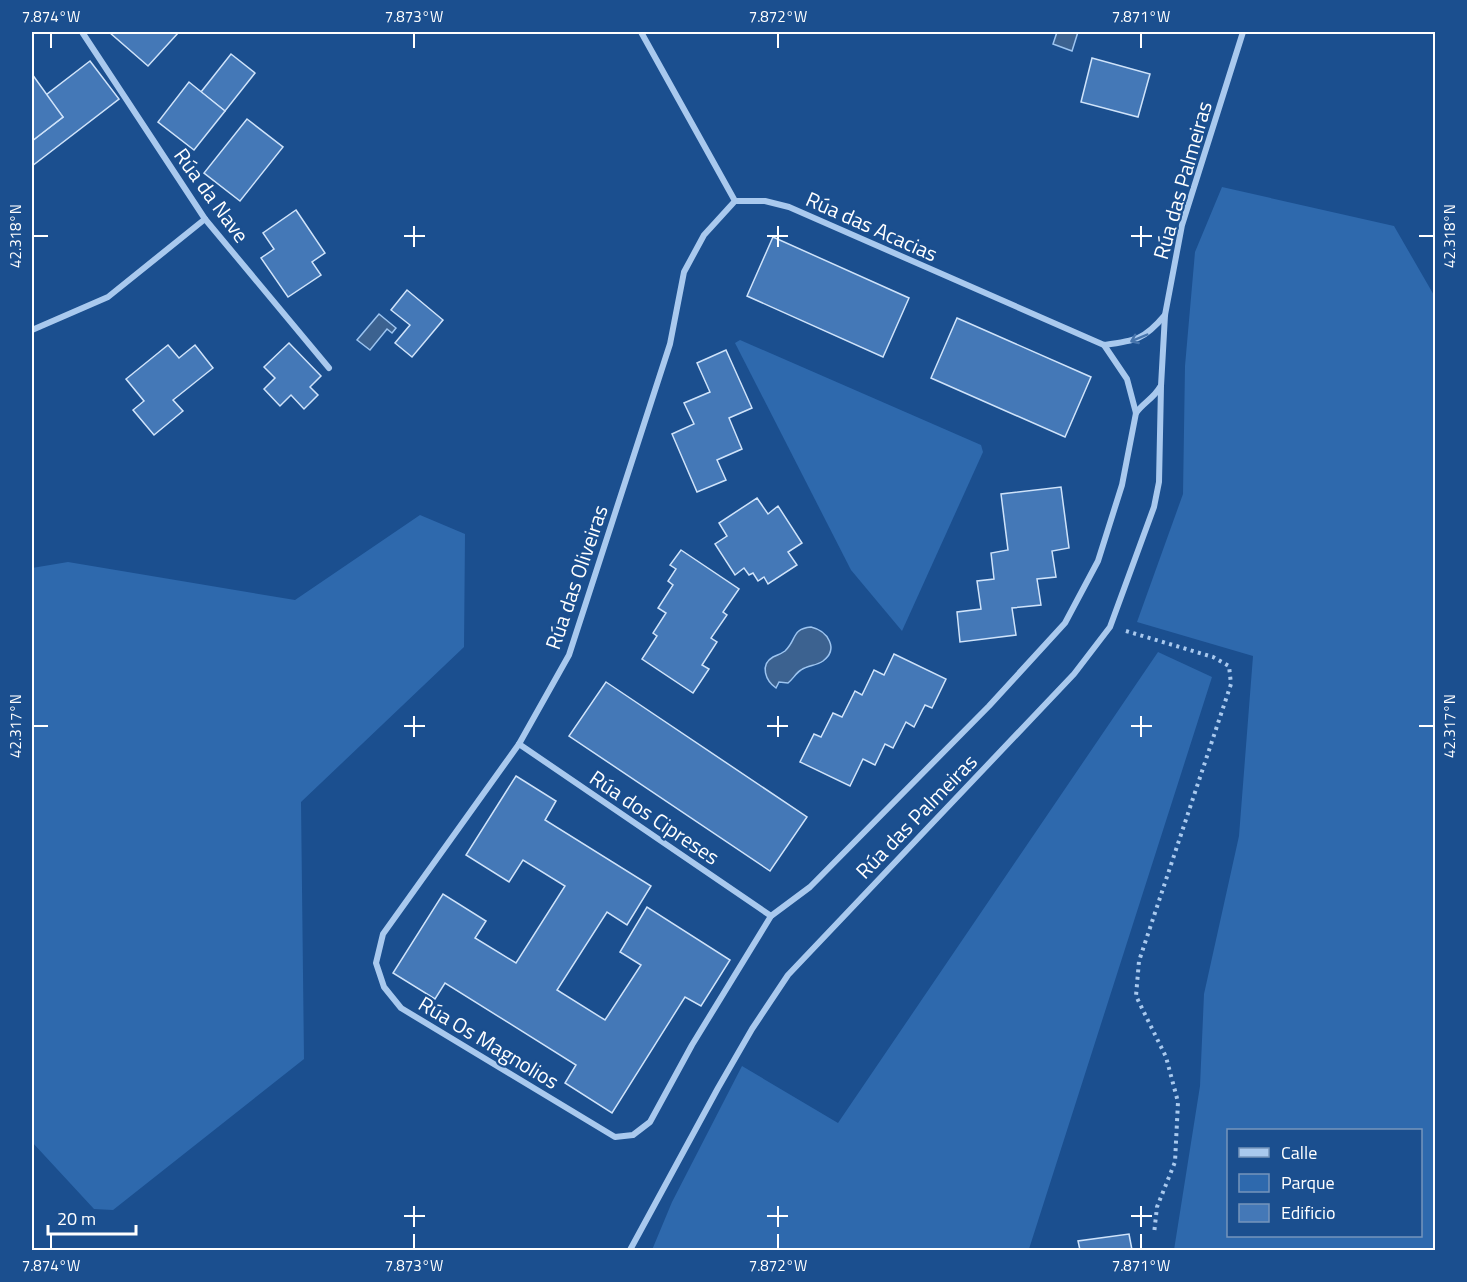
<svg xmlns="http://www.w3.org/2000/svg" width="1467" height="1282" font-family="'Titillium Web',sans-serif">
<rect width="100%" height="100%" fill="#1b4f8f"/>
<g fill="#2e69ad" fill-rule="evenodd">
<path d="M1222,187L1394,226L1435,297V1250H1174L1200,1086L1204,994L1239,836L1253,656L1137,622L1183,494L1185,366L1195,252ZM1228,1130H1420V1236H1228Z"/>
<polygon points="740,340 981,445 983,452 902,631 851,570 735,343"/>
<polygon points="420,515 465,534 464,647 301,802 304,1059 113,1210 94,1209 32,1142 32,568 68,562 295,600"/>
<polygon points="1158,652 1212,677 1029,1249 1026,1250 652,1250 672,1202 742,1066 838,1123"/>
</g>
<g fill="#3c6290" stroke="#9cc4f0" stroke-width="1.5">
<polygon points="1057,32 1078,32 1072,51 1053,44"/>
<polygon points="379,314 396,328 392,333 387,329 370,350 357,340"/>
<path d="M811,627C828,631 839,649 823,661C816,666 808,665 801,670C796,673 793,679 788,683L779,682L776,688C766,681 759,665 773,657C777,655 781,654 785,651C797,640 791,629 811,627Z"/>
</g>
<g fill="#4478b7" stroke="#cfe3fa" stroke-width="1.5">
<polygon points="109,32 179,32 148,66"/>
<polygon points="231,54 255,73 225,111 201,92"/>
<polygon points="1092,58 1150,74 1138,117 1081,102"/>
<polygon points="90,61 119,99 32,166 32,141 63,117 46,95"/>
<polygon points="32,74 63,117 32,141"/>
<polygon points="189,82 225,111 194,150 158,122"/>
<polygon points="247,119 283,147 240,201 204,173"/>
<polygon points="296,210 325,253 312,262 321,275 288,297 261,258 274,249 263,233"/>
<polygon points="773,237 909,298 883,357 747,296"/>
<polygon points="407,290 443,320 412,357 395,343 410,325 391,310"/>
<polygon points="957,318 1091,377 1065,437 931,378"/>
<polygon points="289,343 321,376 310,387 318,395 304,409 291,395 280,406 264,389 275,378 264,367"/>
<polygon points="168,345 179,358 195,345 213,368 173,400 183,411 154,435 133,410 144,401 126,379"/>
<polygon points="726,350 752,408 729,418 742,449 717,460 726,480 697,492 672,434 694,424 684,403 710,392 697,363"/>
<polygon points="1061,487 1069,548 1052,551 1056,577 1037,579 1041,605 1012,608 1016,635 960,642 957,612 981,609 977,581 994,579 991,553 1008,550 1001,494"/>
<polygon points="757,498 768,514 778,506 802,543 788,552 797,565 768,584 764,577 758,581 753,573 749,575 744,568 735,575 715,544 727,536 719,523"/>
<polygon points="681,550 739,589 723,612 727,615 711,638 717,642 702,665 709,669 693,693 642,659 657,636 653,633 666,613 658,608 673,585 668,581 676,569 670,565"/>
<polygon points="894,654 946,679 932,708 925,705 914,727 906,722 893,748 885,744 875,765 863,759 850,786 800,762 814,734 821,737 833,713 842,717 855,691 862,695 874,670 884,675"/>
<polygon points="606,682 807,817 770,871 569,736"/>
<polygon points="516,776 556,801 545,820 651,886 627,925 607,912 557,990 605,1020 641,965 620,952 647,907 730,960 701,1006 685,997 612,1113 565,1083 576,1065 445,983 435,999 393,973 443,894 486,921 475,938 516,963 565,886 523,860 509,882 466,855"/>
<polygon points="1129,1234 1132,1250 1080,1250 1078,1241"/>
</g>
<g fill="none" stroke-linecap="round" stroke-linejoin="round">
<polyline stroke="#a9c9ee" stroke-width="4" stroke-dasharray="3 4.5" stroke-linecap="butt" points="1126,631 1213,657 1229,666 1231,684 1139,961 1136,996 1166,1057 1178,1102 1175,1162 1157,1207 1154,1234"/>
<g stroke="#a9c9ee" stroke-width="6">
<polyline points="82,32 205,219 329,368"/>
<path d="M641,32L735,201H765L789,207L1104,345C1135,341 1144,340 1165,315"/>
<polyline points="735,201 704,235 684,272 670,344 569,655 519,744 383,934 376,963 384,987 401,1008 615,1137 633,1135 650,1122 692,1045 771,916 810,887 989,706 1065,623 1098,561 1122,485 1136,413 1127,379 1104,345"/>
<polyline points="32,330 108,297 205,219"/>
<path d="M1136,413C1143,403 1154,398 1160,387"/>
<polyline points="519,744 771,916"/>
<polyline points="630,1250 718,1088 752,1029 788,975 1074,674 1110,627 1154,507 1159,482 1161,386 1165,315 1182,225 1243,32"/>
</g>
</g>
<defs><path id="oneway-shaft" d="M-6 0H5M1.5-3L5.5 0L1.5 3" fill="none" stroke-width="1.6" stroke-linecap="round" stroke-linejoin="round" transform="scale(1.5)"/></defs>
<use stroke="#4674ac" href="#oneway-shaft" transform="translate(1139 338) rotate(157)"/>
<path fill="none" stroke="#fff" stroke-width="2" d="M51,33V48M414,33V48M778,33V48M1141,33V48M414,226V247M778,226V247M1141,226V247M33,236H48M404,236H425M767,236H788M1131,236H1152M1419,236H1434M414,716V737M778,716V737M1141,716V737M33,726H48M404,726H425M767,726H788M1131,726H1152M1419,726H1434M414,1206V1227M778,1206V1227M1141,1206V1227M404,1216H425M767,1216H788M1131,1216H1152M51,1234V1249M414,1234V1249M778,1234V1249M1141,1234V1249"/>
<g text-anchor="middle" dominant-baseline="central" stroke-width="4.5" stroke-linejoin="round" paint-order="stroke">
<g font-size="21" fill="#fff" stroke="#1b4f8f">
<text transform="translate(1182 180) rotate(-74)">Rúa das Palmeiras</text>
<text transform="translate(212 195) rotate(54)">Rúa da Nave</text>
<text transform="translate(872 226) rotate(24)">Rúa das Acacias</text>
<text transform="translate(576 577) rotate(-71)">Rúa das Oliveiras</text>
<text transform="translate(916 816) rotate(-46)">Rúa das Palmeiras</text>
<text transform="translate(655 817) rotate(34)">Rúa dos Cipreses</text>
<text transform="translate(489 1042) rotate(31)">Rúa Os Magnolios</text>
</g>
</g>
<rect width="1467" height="1282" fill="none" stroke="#1b4f8f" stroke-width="66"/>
<rect x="1227" y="1129" width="195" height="108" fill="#1b4f8f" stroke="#7695bc" stroke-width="1.5"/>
<rect x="1239" y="1148" width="30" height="9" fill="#a9c9ee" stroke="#7695bc" stroke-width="1.5"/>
<text x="1281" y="1159" font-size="18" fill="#ffffff">Calle</text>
<rect x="1239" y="1174" width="30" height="18" fill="#2e69ad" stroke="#7695bc" stroke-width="1.5"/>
<text x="1281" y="1189" font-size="18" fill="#ffffff">Parque</text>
<rect x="1239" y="1204" width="30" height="18" fill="#4478b7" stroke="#7695bc" stroke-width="1.5"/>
<text x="1281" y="1219" font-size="18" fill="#ffffff">Edificio</text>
<path d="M48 1225v9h88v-9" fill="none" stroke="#ffffff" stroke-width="3"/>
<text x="57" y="1225" font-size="18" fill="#ffffff" stroke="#1b4f8f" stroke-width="4.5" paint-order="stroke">20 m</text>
<rect x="33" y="33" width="1401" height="1216" fill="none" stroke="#fff" stroke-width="2"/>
<g font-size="15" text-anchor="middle" fill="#fff">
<text x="51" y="22">7.874°W</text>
<text x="414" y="22">7.873°W</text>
<text x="778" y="22">7.872°W</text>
<text x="1141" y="22">7.871°W</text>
<text transform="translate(16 236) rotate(-90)" y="5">42.318°N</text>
<text transform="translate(1450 236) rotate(-90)" y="5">42.318°N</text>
<text transform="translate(16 726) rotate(-90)" y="5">42.317°N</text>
<text transform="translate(1450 726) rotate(-90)" y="5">42.317°N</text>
<text x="51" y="1271">7.874°W</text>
<text x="414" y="1271">7.873°W</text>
<text x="778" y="1271">7.872°W</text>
<text x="1141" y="1271">7.871°W</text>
</g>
</svg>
